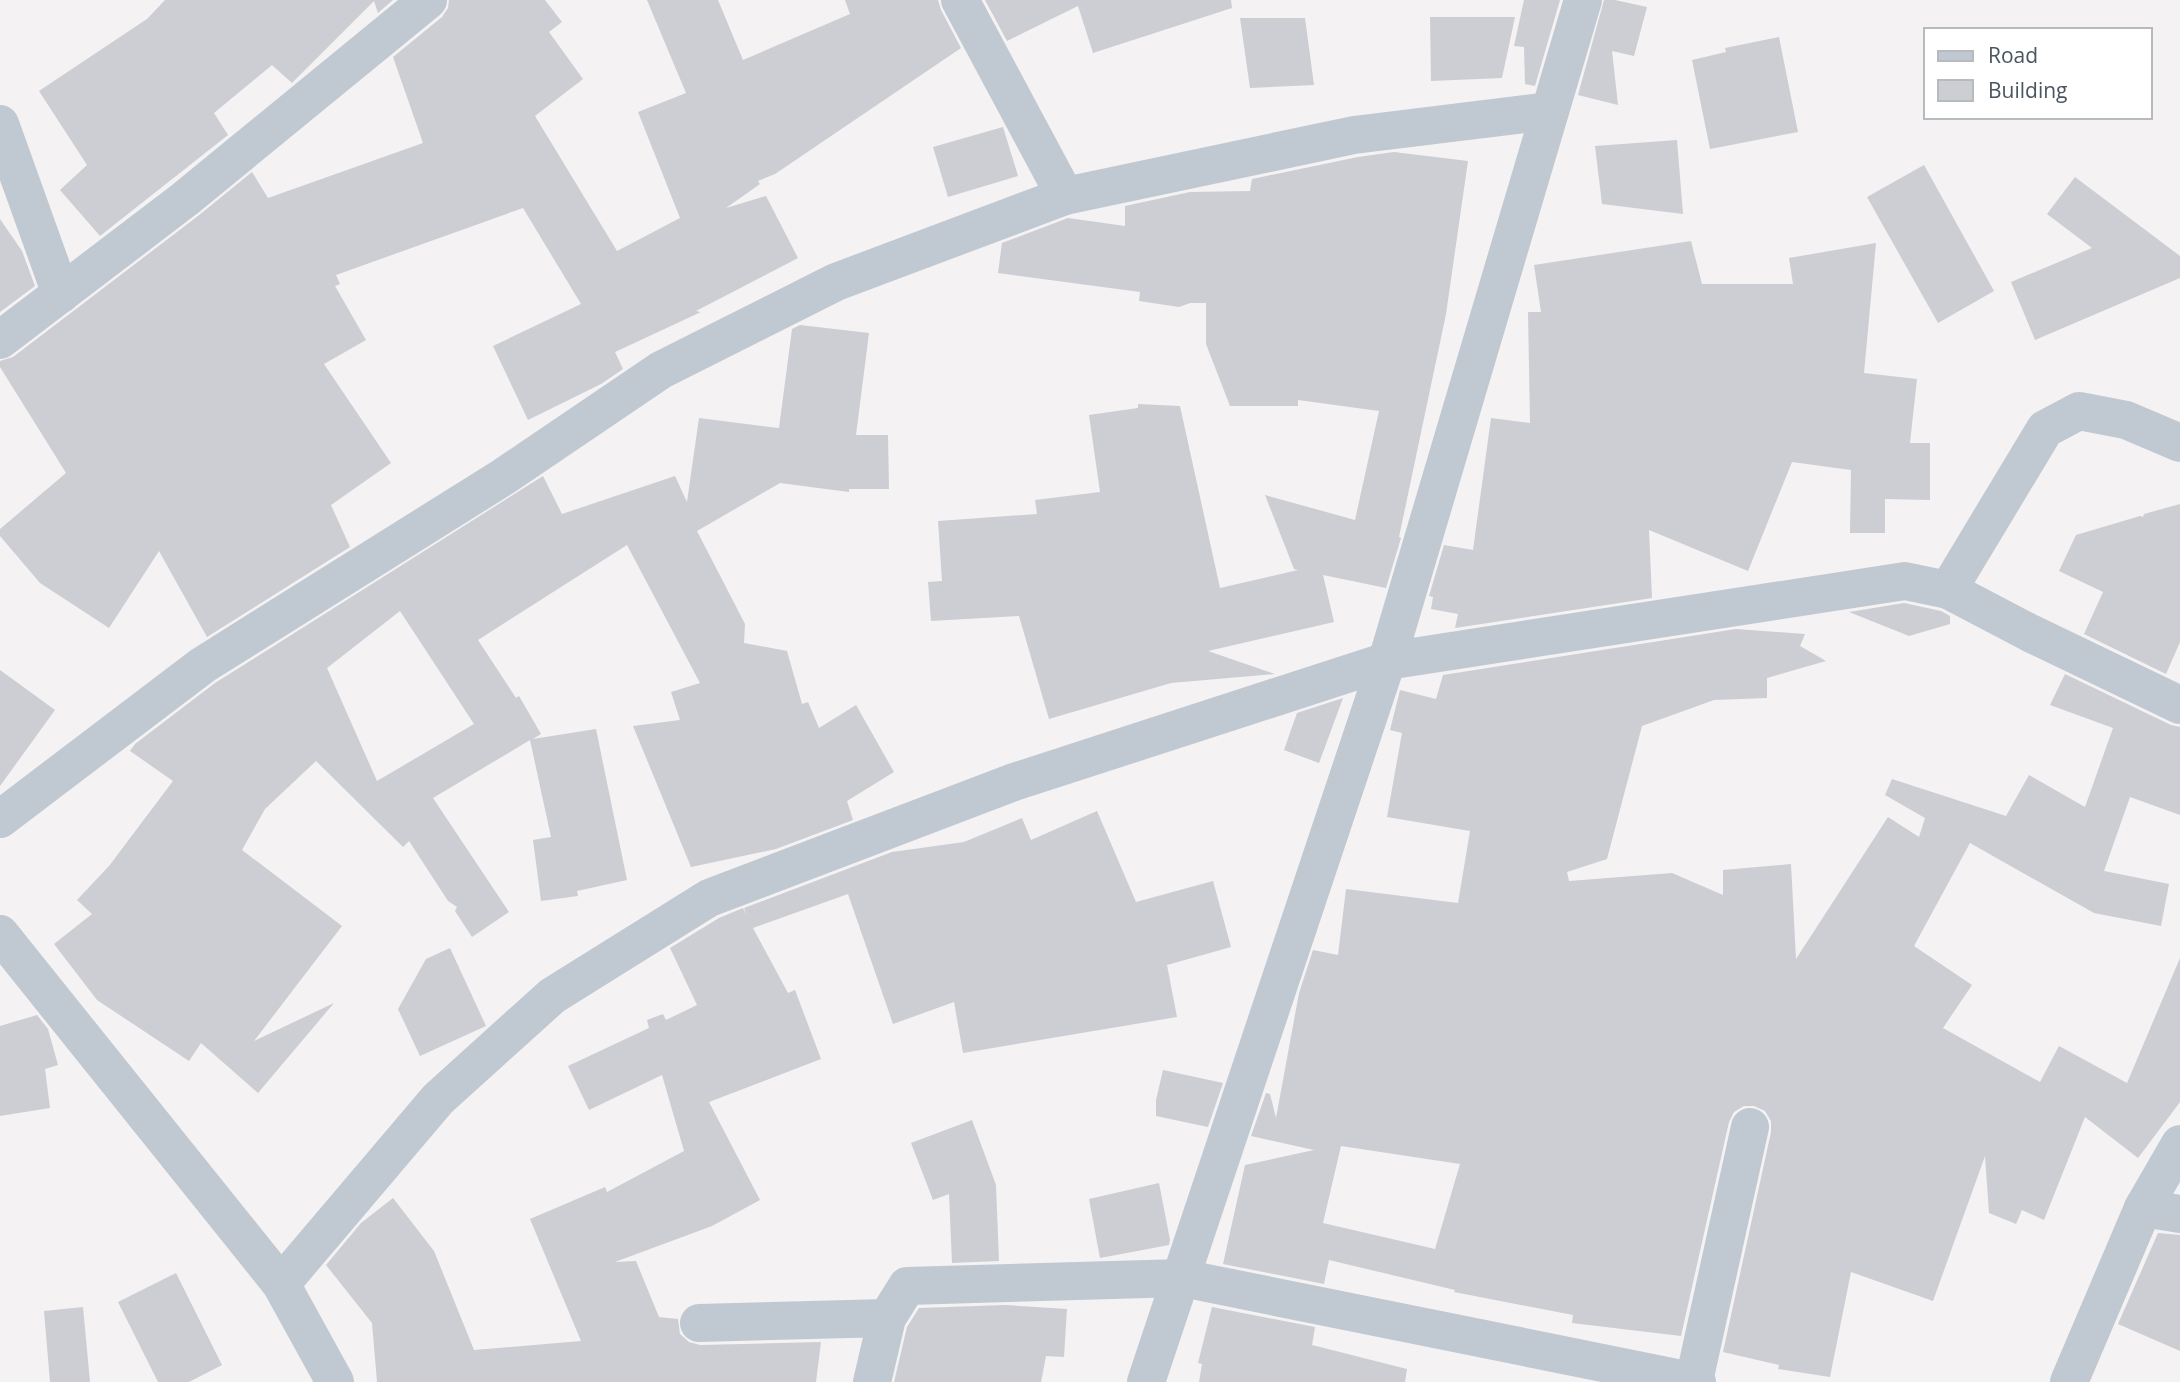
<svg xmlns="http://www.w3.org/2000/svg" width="2180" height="1382" font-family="'Open Sans',sans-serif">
<rect width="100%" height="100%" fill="#f4f2f2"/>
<g fill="#ccced4" fill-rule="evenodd">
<polygon points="165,0 393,0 378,13 374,1 292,83 272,65 214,113 228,135 100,236 60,190 87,165 39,91 147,19"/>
<polygon points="449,0 545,0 562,22 549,32 583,79 535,116 617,251 680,218 638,112 686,93 647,0 718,0 743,60 850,14 845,0 938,0 941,10 961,48 775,174 758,181 760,184 726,208 766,196 798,258 696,311 701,312 615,352 623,369 601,384 528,420 493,346 581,304 523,208 336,275 340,284 335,286 366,340 324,364 391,463 331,505 350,547 207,637 159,551 109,628 40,583 0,536 0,529 66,473 0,367 0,361 13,357 198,216 252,172 268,198 423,143 393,57 442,17 448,8"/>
<polygon points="985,0 1231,0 1232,8 1093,53 1078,6 1007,41"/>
<polygon points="1524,0 1560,0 1535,86 1525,84 1524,47 1514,46"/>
<polygon points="1604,0 1615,0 1647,7 1634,56 1612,51 1618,105 1578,95"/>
<polygon points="1430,17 1515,17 1502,78 1431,81"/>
<polygon points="1240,18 1305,18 1314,85 1250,88"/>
<polygon points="1779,37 1798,132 1710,149 1692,60 1726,52 1725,48"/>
<polygon points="1003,127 1018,176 948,197 933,147"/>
<polygon points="1677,140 1683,214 1602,204 1595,146"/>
<polygon points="1394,152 1468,161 1446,314 1399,537 1401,538 1386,588 1323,575 1334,622 1208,651 1275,674 1171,683 1049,719 1019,616 931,621 928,582 942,581 938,521 1037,514 1035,500 1100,492 1089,415 1138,408 1138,404 1180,406 1220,588 1298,570 1294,569 1265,495 1355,520 1379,411 1298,400 1298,406 1230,406 1206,344 1206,303 1190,303 1179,307 1139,301 1140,292 998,273 1002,243 1068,218 1125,226 1125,206 1190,192 1250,191 1252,179 1358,157"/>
<polygon points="1924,165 1994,291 1938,323 1867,197"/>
<polygon points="2075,177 2180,256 2180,278 2035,340 2011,282 2092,248 2047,214"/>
<polygon points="0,219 22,251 35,286 0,312"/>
<polygon points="1691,241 1702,284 1793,284 1789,258 1876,243 1864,373 1917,379 1910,443 1930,443 1930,500 1885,499 1885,533 1850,533 1851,470 1792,462 1748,571 1649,530 1652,598 1455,628 1458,614 1431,609 1433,597 1429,596 1444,545 1473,550 1491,418 1530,423 1528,312 1541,312 1534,265"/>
<path d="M800,325L869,333L856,435H888L889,489H849V492L780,483L697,531L745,624L744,643L787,651L802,704L808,702L819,728L856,705L894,772L847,801L853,820L776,849L691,867L633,726L680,720L671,692L700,683L627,545L478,640L516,698L519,696L541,734L533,739L596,729L627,880L577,891L578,896L541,901L533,840L551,837L530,740L433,798L509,912L472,937L455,911L457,907L448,901L409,841L403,847L316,761L265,809L242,850L342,926L254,1041L334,1003L258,1093L201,1043L189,1061L97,1000L54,944L92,914L77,900L109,866L173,781L130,751L135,744L215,683L543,476L562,514L675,476L687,502L699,418L779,428L792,329ZM400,611L474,724L377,781L327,668Z"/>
<polygon points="2180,504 2180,642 2166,674 2084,634 2103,592 2059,571 2076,535 2140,516 2143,517 2144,514"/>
<polygon points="1904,603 1941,611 1950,616 1950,624 1909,636 1849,612"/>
<path d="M1736,629L1805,634L1800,646L1826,661L1767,678V698L1714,700L1642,726L1607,859L1567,872L1569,881L1672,873L1723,895V870L1791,864L1796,959L1888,817L1919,837L1925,818L1885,795L1892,779L2006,816L2029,775L2085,807L2113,728L2050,705L2065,674L2171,725L2180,727V815L2130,797L2104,871L2169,884L2161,926L2094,913L1970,843L1914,946L1972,985L1943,1028L2040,1082L2059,1046L2127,1083L2180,958V1102L2138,1158L2085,1117L2044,1220L2022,1210L2016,1224L1989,1213L1985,1156L1933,1301L1851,1272L1830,1377L1778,1369L1779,1365L1723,1352L1771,1132V1121L1765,1111L1754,1106H1744L1734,1112L1729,1122L1681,1336L1572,1323L1573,1315L1454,1292L1455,1290L1329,1260L1324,1284L1223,1264L1245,1165L1314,1150L1251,1136L1266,1093L1270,1094L1276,1118L1299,993L1313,950L1338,955L1346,889L1458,903L1470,831L1387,817L1402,733L1390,730L1400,690L1436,699L1443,675ZM1341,1146L1460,1164L1435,1249L1323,1223Z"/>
<polygon points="0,670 55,710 0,786"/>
<polygon points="1343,698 1319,763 1284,750 1297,713"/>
<polygon points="1097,811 1136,902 1213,881 1231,947 1167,965 1177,1017 963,1053 954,1002 893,1024 848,894 753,928 788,993 795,990 821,1059 709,1102 760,1200 712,1226 615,1262 636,1261 659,1317 678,1319 680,1334 689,1342 700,1345 821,1342 816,1382 377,1382 372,1323 326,1265 361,1223 393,1198 434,1251 474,1350 581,1341 530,1219 605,1187 607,1192 684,1151 662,1075 589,1110 568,1066 649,1028 647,1020 663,1014 666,1020 697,1005 670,948 719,918 743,908 747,916 744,908 892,852 964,842 1022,818 1031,840"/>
<polygon points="450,948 486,1026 420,1056 398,1009 426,959"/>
<polygon points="37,1015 48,1029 58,1065 45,1069 50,1108 0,1116 0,1026"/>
<polygon points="1163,1070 1223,1083 1208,1127 1156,1116 1156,1100"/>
<polygon points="972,1120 996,1185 999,1261 952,1263 949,1194 933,1200 911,1143"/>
<polygon points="1159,1183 1170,1240 1169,1245 1100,1258 1089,1199"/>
<polygon points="2158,1233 2180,1235 2180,1351 2118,1324"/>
<polygon points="176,1273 222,1365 189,1382 158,1382 118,1302"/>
<polygon points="1005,1305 1067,1309 1064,1357 1046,1356 1041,1382 894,1382 907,1327 919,1308"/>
<polygon points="83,1307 90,1382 50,1382 44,1311"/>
<polygon points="1212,1307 1315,1327 1312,1345 1407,1369 1405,1382 1199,1382 1202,1364 1198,1363"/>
</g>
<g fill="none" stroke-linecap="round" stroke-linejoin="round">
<g stroke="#c0c9d1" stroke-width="38">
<polyline points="960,0 1065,196"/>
<polyline points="0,124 61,294"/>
<polyline points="0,340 185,199 428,0"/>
<polyline points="1948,590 2045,429 2079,411 2126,420 2180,443"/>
<polyline points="0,819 203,665 503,477 661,370 836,282 1065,196 1354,135 1550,111"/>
<polyline points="0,934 281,1284 335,1382"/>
<polyline points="2143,1208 2180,1214"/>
<polyline points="281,1284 438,1099 552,996 709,898 1014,782 1387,661 1905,581 1948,590 2030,633 2180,705"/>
<polyline points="699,1323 887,1318"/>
<polyline points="1694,1381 1750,1127"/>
<polyline points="872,1382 887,1318 907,1286 1182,1278 1697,1382"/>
<polyline points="1146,1382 1387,661 1583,0"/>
<polyline points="2069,1382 2143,1208 2180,1144"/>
</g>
</g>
<rect x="1924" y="28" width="228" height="91" fill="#ffffff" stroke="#b7bbbf" stroke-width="2"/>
<rect x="1938" y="51" width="35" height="10" fill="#c0c9d1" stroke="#b7bbbf" stroke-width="2"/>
<text x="1988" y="63" font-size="21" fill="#4a5560">Road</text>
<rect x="1938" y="80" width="35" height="21" fill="#ccced4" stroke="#b7bbbf" stroke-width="2"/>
<text x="1988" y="98" font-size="21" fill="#4a5560">Building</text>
</svg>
